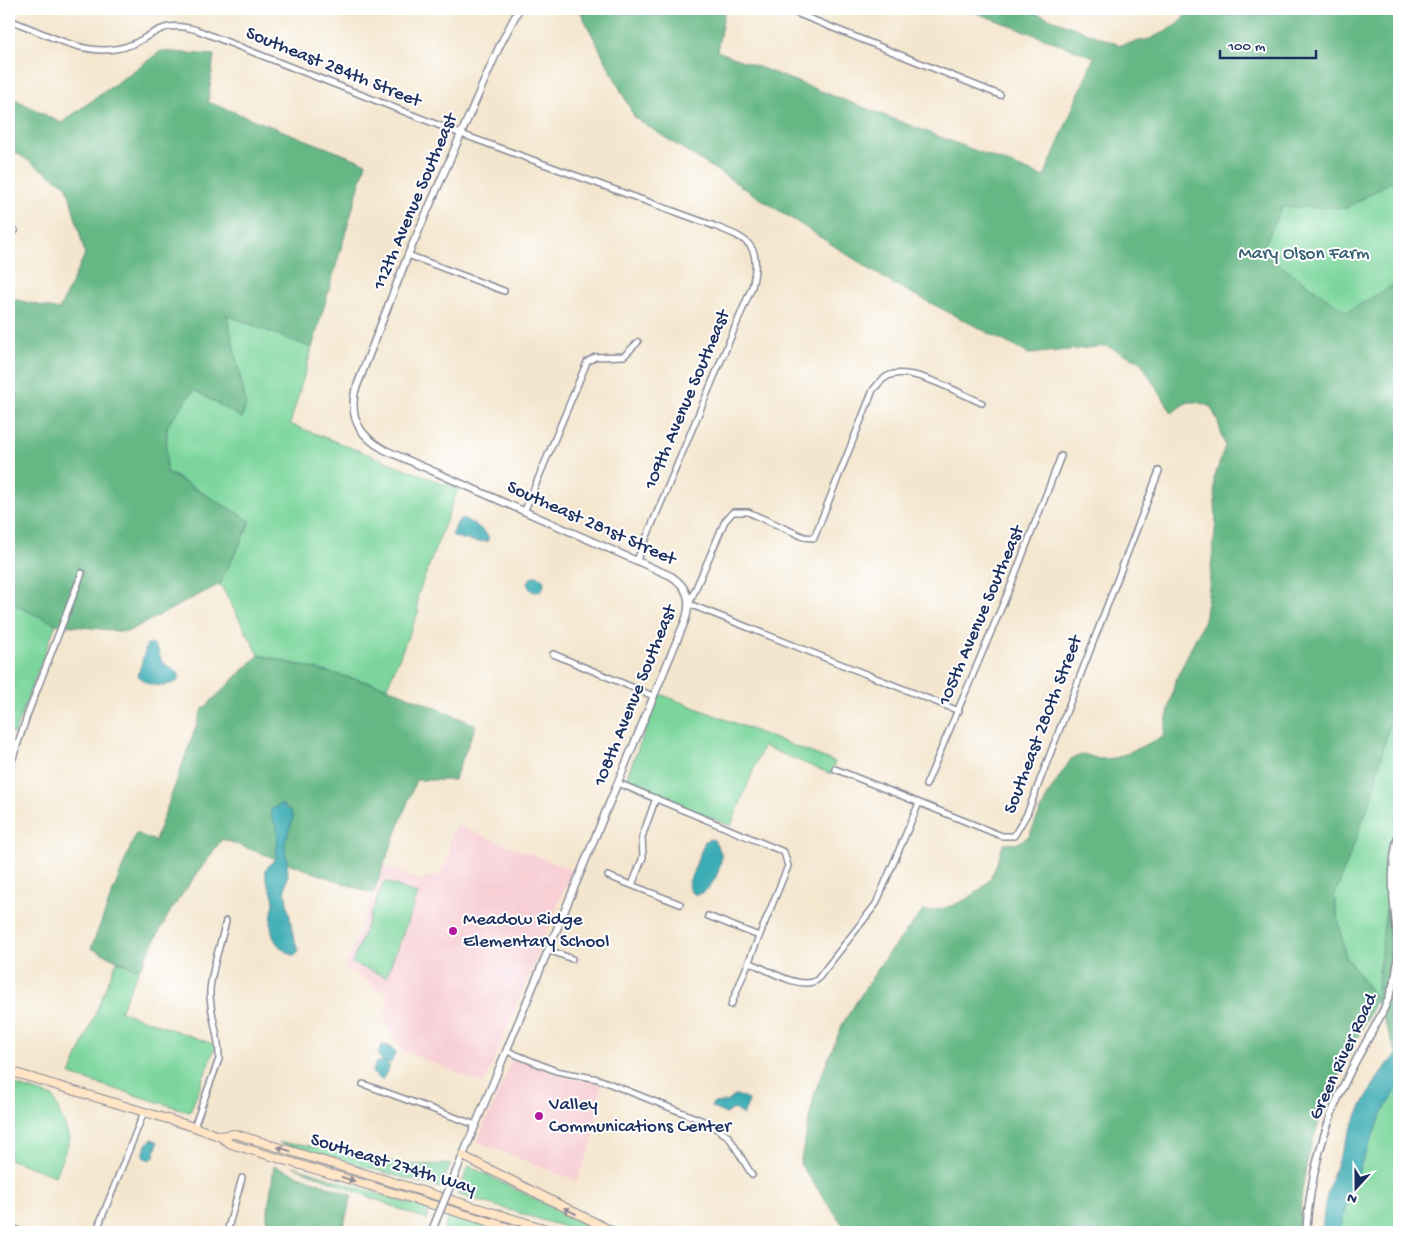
<svg xmlns="http://www.w3.org/2000/svg" width="1408" height="1241" font-family="'Gochi Hand',sans-serif">
<rect width="100%" height="100%" fill="#fff"/>
<filter id="ink" filterUnits="userSpaceOnUse"><feTurbulence type="fractalNoise" baseFrequency=".02" numOctaves="2"/><feDisplacementMap in="SourceGraphic" scale="10" xChannelSelector="R" yChannelSelector="G"/><feConvolveMatrix kernelMatrix="1 2 1 2 8 2 1 2 1" color-interpolation-filters="sRGB"/></filter>
<filter id="wash" filterUnits="userSpaceOnUse"><feTurbulence type="fractalNoise" baseFrequency=".0096" numOctaves="4" result="noise"/><feDisplacementMap in="SourceGraphic" scale="20" xChannelSelector="R" yChannelSelector="G"/><feGaussianBlur stdDeviation="1.12" result="paint"/><feColorMatrix in="noise" values="0 0 0 0 0 0 0 0 0 0 0 0 0 0 0 0 0 1.4 0 .05"/><feComposite in="paint" operator="in"/></filter>
<g filter="url(#wash)">
<rect width="100%" height="100%" fill="#f4e6ce"/>
<g fill="#f7cfd5">
<polygon points="456,825 572,870 484,1084 404,1051 393,1039 385,1020 388,994 374,988 372,984 345,968 384,866 422,881 428,877 438,876 449,858 449,843"/>
<polygon points="513,1057 559,1076 601,1083 593,1141 577,1181 477,1142"/>
</g>
<g fill="#7cd69c" stroke="#4c827d">
<polygon points="1399,9 1399,394 1181,312"/>
<polygon points="226,315 312,348 290,424 458,489 417,597 418,613 387,687 259,655 220,584 250,521 166,471 167,426 194,389 242,418 246,403"/>
<polygon points="9,442 109,484 14,734 9,732"/>
<polygon points="1399,683 1399,815 1396,818 1376,999 1345,955 1334,897 1371,798"/>
<polygon points="660,694 835,762 831,774 763,746 731,826 631,786 627,776"/>
<polygon points="384,881 418,894 386,977 352,963"/>
<polygon points="117,961 139,970 120,1011 216,1045 190,1112 70,1075"/>
<polygon points="9,1083 53,1097 70,1139 55,1176 9,1159"/>
<path d="M1399,1086V1232H1340C1348,1189 1373,1121 1399,1086Z"/>
<polygon points="279,1143 300,1144 412,1165 451,1164 440,1188"/>
<polygon points="293,1166 428,1210 427,1220"/>
<polygon points="469,1166 601,1232 581,1232 457,1194"/>
<polygon points="449,1215 504,1232 450,1232 444,1229"/>
</g>
<g fill="#65b784" stroke="#407371">
<path d="M579,9H725L717,51L1044,177L1094,57L966,9H1025L1120,45L1150,39L1180,23L1189,9H1399V177L1347,208L1282,207L1261,252L1347,312L1399,282V683L1371,798L1334,897L1345,955L1376,999L1396,817L1399,815V1052L1397,1054L1376,1000C1338,1077 1298,1144 1300,1232H848L800,1164L815,1091L843,1023L886,956L923,911C946,911 975,899 989,880C996,870 999,854 1004,843L1016,844L1029,836L1049,793L1071,759L1084,754L1099,759L1116,758L1163,737L1175,681L1204,621L1209,587L1216,522L1214,479L1225,446L1218,422L1211,407C1191,399 1188,400 1172,413L1140,361L1106,346L1029,354L890,282L635,118Z"/>
<polygon points="161,51 214,55 208,102 366,163 312,348 227,315 246,403 242,418 194,390 167,426 166,472 251,521 220,584 127,632 56,624 9,603 9,298 59,310 85,254 67,186 9,148 9,96 61,123"/>
<polygon points="259,655 387,687 476,725 454,780 416,780 373,894 222,839 171,910 139,970 91,948 136,833 155,841 202,710"/>
<polygon points="274,1166 352,1195 342,1232 265,1232"/>
</g>
<g fill="#3aacb3" stroke="#2a6e88">
<polygon points="462,518 476,525 488,536 488,541 478,542 454,537 452,535 458,521"/>
<circle cx="536" cy="584" r="8"/>
<path d="M147,644C159,644 158,653 162,662L178,673L179,680C168,688 145,688 138,675Z"/>
<path d="M280,804L291,811L293,818L285,843L288,874L285,891L294,939L299,950L295,956C275,948 268,934 272,913C272,909 274,906 274,902C273,889 263,882 266,869L277,857C276,848 278,841 278,833C278,825 270,819 271,810Z"/>
<path d="M710,839L714,840C716,844 720,849 721,853C723,868 711,893 696,895L690,891L688,885L705,841Z"/>
<polygon points="382,1045 388,1046 396,1052 391,1063 385,1062 390,1066 382,1080 372,1073 376,1062 383,1062 378,1055"/>
<path d="M1399,1053V1086L1383,1112L1364,1157L1346,1205L1340,1232H1322C1323,1219 1324,1206 1327,1194C1336,1159 1371,1074 1399,1053Z"/>
<polygon points="735,1095 743,1097 749,1101 743,1115 734,1109 726,1114 711,1107 713,1103 726,1102"/>
<polygon points="152,1139 158,1142 154,1157 150,1160 143,1157 146,1144"/>
</g>
</g>
<g filter="url(#ink)">
<g fill="none" stroke-linecap="round" stroke-linejoin="round">
<g stroke="#888a96" stroke-width="8">
<g id="minor">
<polyline points="786,9 1000,95"/>
<path d="M9,20C41,31 80,55 115,49C152,44 153,17 197,30L461,134L709,224C747,239 763,242 752,287L637,560"/>
<polyline points="9,229 15,231"/>
<polyline points="408,255 504,291"/>
<polyline points="525,510 587,362 595,357 624,356 638,342"/>
<polyline points="553,654 653,696"/>
<path d="M959,711L689,604L725,521L733,512H748L804,537L814,538L873,390C879,383 884,376 894,374C919,370 959,393 982,403"/>
<polyline points="835,769 1002,836 1014,836 1027,814 1159,471"/>
<polyline points="9,770 28,713 82,573"/>
<polyline points="618,783 784,852 788,866 731,1005"/>
<polyline points="926,785 1011,585 1061,456"/>
<polyline points="608,876 680,904"/>
<polyline points="632,885 643,857 642,837 656,798"/>
<polyline points="708,916 759,936"/>
<polyline points="549,950 572,959"/>
<path d="M749,962C766,969 801,991 817,980L876,904L919,803"/>
<polyline points="507,1051 556,1071 598,1079 706,1122 729,1137 752,1175"/>
<polyline points="363,1084 476,1125"/>
<path d="M194,1127L219,1059C220,1036 209,1013 210,990C212,967 221,943 226,921"/>
<polyline points="9,1226 21,1232"/>
<polyline points="96,1232 144,1112"/>
<polyline points="227,1232 242,1178"/>
</g>
</g>
<g stroke="#888a96" stroke-width="9">
<g id="tertiary">
<path d="M456,1172L685,621C692,601 688,587 671,576L385,450C361,437 349,420 355,391L408,255L500,45L519,9"/>
<polyline points="431,1232 435,1223"/>
<path d="M1306,1232C1310,1179 1324,1124 1348,1076C1364,1042 1389,1010 1396,973C1400,954 1397,935 1395,916C1392,888 1391,861 1399,833"/>
</g>
</g>
<g stroke="#888a96" stroke-width="10">
<g id="secondary">
<polyline points="9,1071 194,1127 219,1136 231,1144 523,1232"/>
<polyline points="219,1136 235,1134 556,1232"/>
<polyline points="463,1156 614,1232"/>
</g>
</g>
<use href="#minor" stroke="#fff" stroke-width="5"/>
<use href="#tertiary" stroke="#fff" stroke-width="6"/>
<use href="#secondary" stroke="#ffe4c6" stroke-width="8"/>
<g stroke="#888a96" stroke-width="9" stroke-linecap="butt">
<polyline id="tertiary-bridge" points="435,1223 456,1172"/>
</g>
<use href="#tertiary-bridge" stroke="#fff" stroke-width="6"/>
</g>
<defs><path id="oneway-solid" d="M-6-.8H1V-3.2L6.5 0L1 3.2V.8H-6Z" transform="scale(1.25)"/></defs>
<g fill="#8d8a92">
<use href="#oneway-solid" transform="translate(284 1149) rotate(-163)"/>
<use href="#oneway-solid" transform="translate(348 1179) rotate(17)"/>
<use href="#oneway-solid" transform="translate(570 1211) rotate(-154)"/>
</g>
</g>
<g fill="#b5179e" stroke="#fff" stroke-width="2">
<circle cx="453" cy="931" r="5"/>
<circle cx="539" cy="1116" r="5"/>
</g>
<g text-anchor="middle" dominant-baseline="central" stroke-width="4" stroke-linejoin="round" paint-order="stroke">
<g font-size="19" fill="#1b2f5e" stroke="#fff">
<text transform="translate(333 68) rotate(22)">Southeast 284th Street</text>
<text transform="translate(416 202) rotate(-67)">112th Avenue Southeast</text>
<text transform="translate(688 400) rotate(-67)">109th Avenue Southeast</text>
<text transform="translate(591 524) rotate(24)">Southeast 281st Street</text>
<text transform="translate(982 616) rotate(-67)">105th Avenue Southeast</text>
<text transform="translate(636 696) rotate(-68)">108th Avenue Southeast</text>
<text transform="translate(1044 725) rotate(-69)">Southeast 280th Street</text>
<text transform="translate(1344 1057) rotate(-65)">Green River Road</text>
<text transform="translate(393 1165) rotate(17)">Southeast 274th Way</text>
</g>
<g font-size="19" fill="#386171" stroke="#fff">
<text x="1304" y="254">Mary Olson Farm</text>
</g>
<g font-size="19" fill="#1b2f5e" stroke="#fff" text-anchor="start">
<text x="463" y="920">Meadow Ridge<tspan x="463" dy="22">Elementary School</tspan></text>
<text x="549" y="1105">Valley<tspan x="549" dy="22">Communications Center</tspan></text>
</g>
</g>
<rect width="1408" height="1241" fill="none" stroke="#fff" stroke-width="30"/>
<g transform="translate(1356 1188) rotate(201)" stroke="#ffffff" stroke-width="4" paint-order="stroke">
<path d="M0-4L9 19L0 12L-9 19Z" fill="#1b2f5e"/>
<text y="-8" font-size="14" font-weight="bold" text-anchor="middle" fill="#1b2f5e">N</text>
</g>
<path d="M1220 50v8h96v-8" fill="none" stroke="#1b2f5e" stroke-width="2.5"/>
<text x="1228" y="50" font-size="15" fill="#1b2f5e" stroke="#ffffff" stroke-width="4" paint-order="stroke">100 m</text>
</svg>
